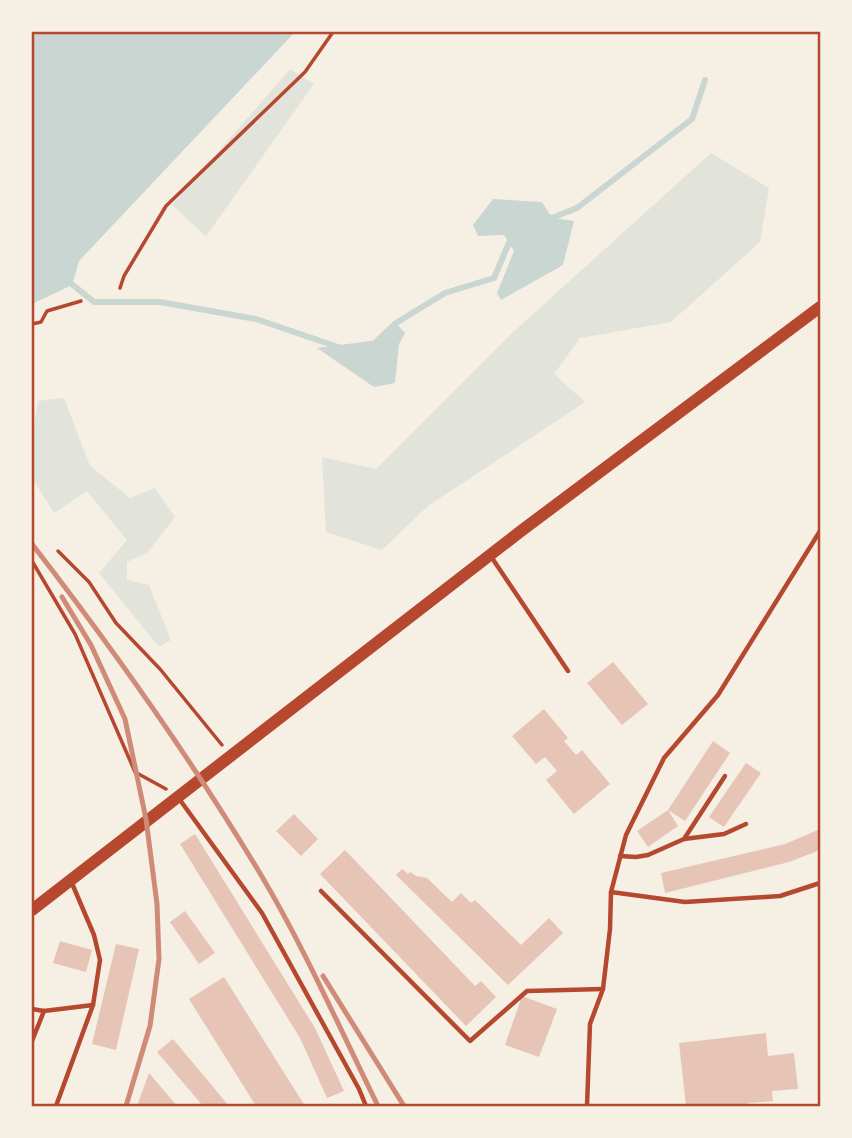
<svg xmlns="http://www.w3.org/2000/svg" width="852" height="1138" font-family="'Work Sans',sans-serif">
<rect width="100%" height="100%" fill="#f6efe4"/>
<g fill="#e2e4dc">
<polygon points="290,69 314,84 206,236 172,205"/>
<polygon points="711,153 769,188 760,242 671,322 580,338 554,374 585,402 428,506 382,550 326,532 322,457 376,469 511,334"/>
<polygon points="64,398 90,466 130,498 155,488 175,517 147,553 127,562 127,580 149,585 171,640 159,647 99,573 127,540 87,491 54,513 32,478 32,438 38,401"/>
</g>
<g fill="#c9d6d2">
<polygon points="32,32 295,32 79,261 72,285 32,304"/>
<polygon points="493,199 542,202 552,218 574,221 563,265 501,300 497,293 514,251 504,235 478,236 473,225"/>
<polygon points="396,323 405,333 399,344 395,383 374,387 317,348 378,340"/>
</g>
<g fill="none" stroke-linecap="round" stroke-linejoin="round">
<g stroke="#c9d6d2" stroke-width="6">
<polyline points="544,221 577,208 692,119 705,80"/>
<polyline points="68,281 94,302 160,302 256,319 341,348"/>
<polyline points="377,341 396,323 445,293 494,278 511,238"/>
</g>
</g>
<g fill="#e6c5b7">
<polygon points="613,662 648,704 622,725 587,683"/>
<polygon points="544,709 568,738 564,741 576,755 582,750 610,784 574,814 546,780 557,771 545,757 536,764 512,736"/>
<polygon points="713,741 730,753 685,821 668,810 678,826 648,847 637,831 668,810"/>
<polygon points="746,763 761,773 724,827 709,817"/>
<polygon points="294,814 318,839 301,856 276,831"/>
<polygon points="820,829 820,850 789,862 665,893 661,873 785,844"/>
<polygon points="195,834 315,1028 344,1091 327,1098 300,1038 180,844"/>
<polygon points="345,850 475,986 481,981 496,997 466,1026 320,874"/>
<polygon points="402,869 408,874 410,872 416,876 427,878 452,902 461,893 471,903 475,900 521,945 549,918 563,933 508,985 396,875"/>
<polygon points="185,911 215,953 199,964 170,922"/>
<polygon points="60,941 92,950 86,972 53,963"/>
<polygon points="116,944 139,949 116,1050 92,1044"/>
<polygon points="224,977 305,1106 256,1106 189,999"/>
<polygon points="522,996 557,1009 539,1057 505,1045"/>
<polygon points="766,1033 768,1056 794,1053 798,1089 772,1091 773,1101 748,1103 749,1106 686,1106 679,1043"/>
<polygon points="173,1039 229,1106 203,1106 157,1052"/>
<polygon points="149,1073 177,1106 137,1106"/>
</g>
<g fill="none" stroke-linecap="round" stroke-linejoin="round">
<g stroke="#b5482f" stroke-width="3.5">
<polyline points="120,288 124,276 166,206 305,72 333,32"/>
<polyline points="32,324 41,322 47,311 81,301"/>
<polyline points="58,551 89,582 116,623 160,669 222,745"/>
<polyline points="32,561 75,634 135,772 166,789"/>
</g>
<g stroke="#b5482f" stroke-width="4.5">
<polyline points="490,555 568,671"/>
<polyline points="180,800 262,913 359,1089 366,1106"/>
<polyline points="684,839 725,776"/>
<polyline points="620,856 636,857 648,855 684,839 724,834 746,824"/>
<polyline points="71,881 94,935 100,960 93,1005"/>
<polyline points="321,891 470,1041 527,991 603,989"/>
<polyline points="611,892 685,902 780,896 820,883"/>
<polyline points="32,1009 44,1011"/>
<polyline points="32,1041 44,1011 93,1005 56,1106"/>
<polyline points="587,1106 590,1024 603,989 610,929 611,892 626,835 664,758 718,695 820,531"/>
</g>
<polyline stroke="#b5482f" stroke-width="12" points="32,910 521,531 820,307"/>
<g stroke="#cf8b77" stroke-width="5">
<path d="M32,544C114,650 192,760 261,875C305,949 340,1029 378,1106"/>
<polyline points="62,597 91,645 125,719 146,819 157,904 159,959 150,1026 126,1106"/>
<polyline points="323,976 404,1106"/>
</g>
</g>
<rect width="852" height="1138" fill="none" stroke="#f6efe4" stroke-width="66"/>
<rect x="33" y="33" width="786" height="1072" fill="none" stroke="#b5482f" stroke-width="2.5"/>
</svg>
